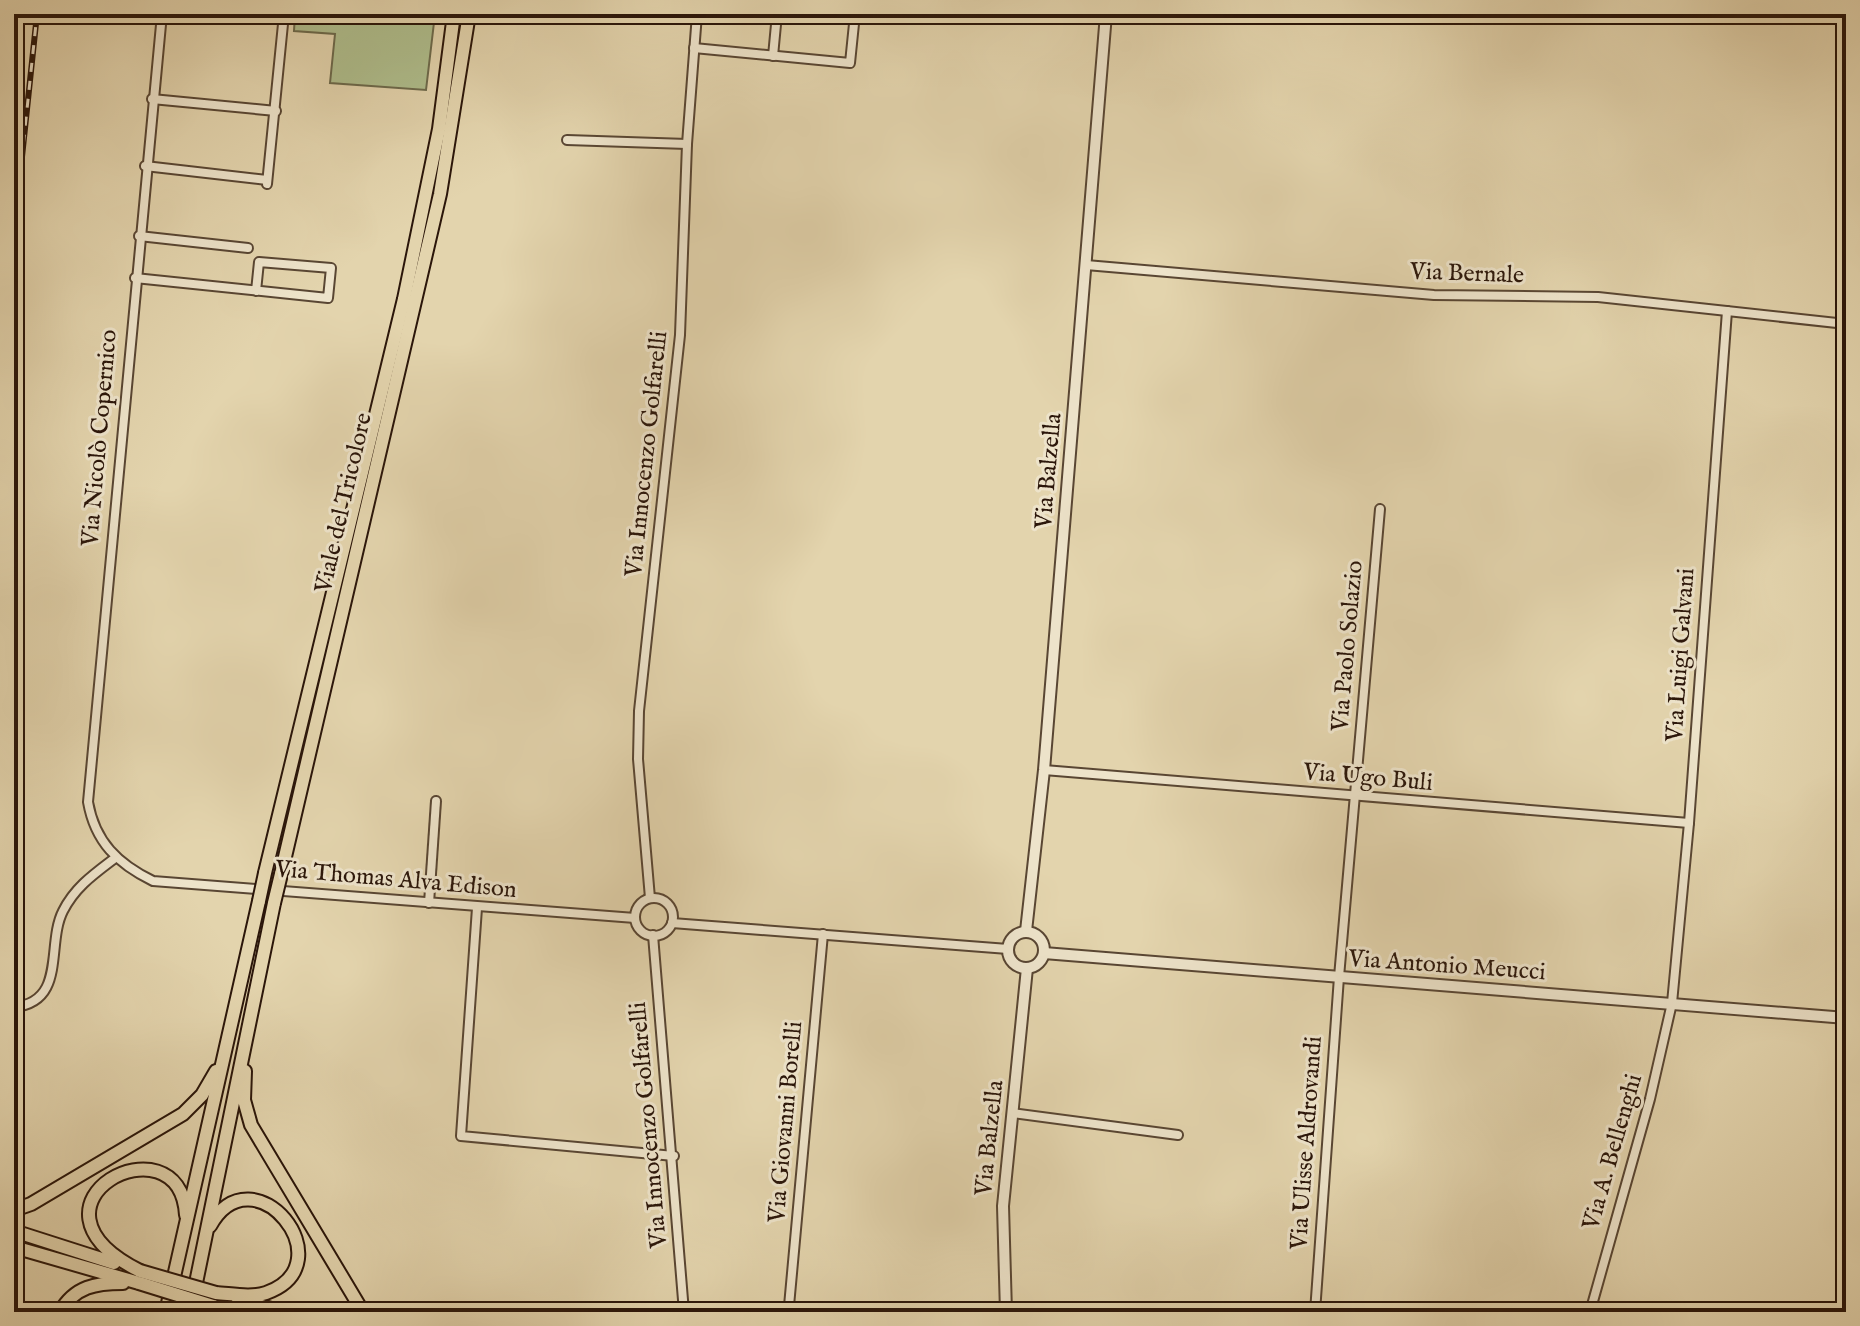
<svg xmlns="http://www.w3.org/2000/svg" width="1860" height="1326" font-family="'IM FELL English',serif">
<rect width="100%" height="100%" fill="#e3d4ad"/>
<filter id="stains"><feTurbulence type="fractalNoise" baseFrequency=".0025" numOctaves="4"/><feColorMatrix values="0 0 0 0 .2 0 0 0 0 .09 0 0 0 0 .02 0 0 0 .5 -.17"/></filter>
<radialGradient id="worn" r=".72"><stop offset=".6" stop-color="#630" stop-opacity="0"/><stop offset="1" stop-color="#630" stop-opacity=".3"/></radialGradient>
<polygon fill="#afbe8d" stroke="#6d6a4c" stroke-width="2" points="295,14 435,14 426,90 330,83 335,34 294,31"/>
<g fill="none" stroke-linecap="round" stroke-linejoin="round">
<g stroke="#594633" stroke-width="12">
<g id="minor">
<path d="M162,14L88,802C95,842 118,864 153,881L635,918"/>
<polyline points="694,48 850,63 855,14"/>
<polyline points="773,56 777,14"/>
<polyline points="152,99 276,111"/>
<polyline points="567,140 687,144"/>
<polyline points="145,166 267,180"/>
<polyline points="267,184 284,14"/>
<polyline points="139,236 248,248"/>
<polyline points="1086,265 1434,295 1598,297 1846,324"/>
<polyline points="135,278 328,298 331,268 259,262 256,291"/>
<polyline points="1044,770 1689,823"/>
<polyline points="650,898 638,759 639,711 680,335 687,144 697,14"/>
<circle cx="654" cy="917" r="19"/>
<polyline points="429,903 436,801"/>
<polyline points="477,908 461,1136 674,1156"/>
<polyline points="672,923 1008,949"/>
<polyline points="653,935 684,1312"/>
<path d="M14,1007C67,1002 46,944 63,911C75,887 94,874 115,858"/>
<polyline points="1012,1113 1178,1135"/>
<polyline points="784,1312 789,1306 823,934"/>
<polyline points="1315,1312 1339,977 1380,509"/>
<polyline points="1590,1312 1650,1099 1672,1003 1689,823 1727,311"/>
</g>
</g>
<g stroke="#594633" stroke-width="14">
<g id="tertiary">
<polyline points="1026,931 1044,770 1106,14"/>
<circle cx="1026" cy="950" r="18"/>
<polyline points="1044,953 1846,1018"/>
<polyline points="1006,1312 1003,1206 1027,968"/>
</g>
</g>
<g stroke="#2b160a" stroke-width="16">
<g id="trunk">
<polyline points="265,873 404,299 439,129 454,14"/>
<polyline points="281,874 440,194 469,14"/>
<polyline points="245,1071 244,1100 251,1125 363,1312"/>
<polyline points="14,1210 31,1204 183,1114 202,1095 216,1071"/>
<path d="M210,1226C253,1148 348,1264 266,1293C251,1298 232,1294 216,1293"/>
<polyline points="14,1231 114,1263"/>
<polyline points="14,1247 139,1283"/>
<path d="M140,1271C5,1203 180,1114 186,1215"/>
<polyline points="238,1299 281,1312"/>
<polyline points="213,1306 235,1312"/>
<path d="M60,1312C75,1286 96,1283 123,1283"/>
<polyline points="166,1312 259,901"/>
<polyline points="190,1312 274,903"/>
</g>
</g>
<use href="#minor" stroke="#ede3ca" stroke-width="8"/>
<use href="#tertiary" stroke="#ede3ca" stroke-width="10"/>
<use href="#trunk" stroke="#e3d4ad" stroke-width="12"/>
<g stroke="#2b160a" stroke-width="6">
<polyline id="rail" points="14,233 37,14"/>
</g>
<use href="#rail" stroke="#ede3ca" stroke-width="3" stroke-dasharray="9" stroke-linecap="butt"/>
<g stroke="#2b160a" stroke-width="16" stroke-linecap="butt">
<g id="trunk-bridge">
<polyline points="259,901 265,873"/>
<polyline points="274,903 281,874"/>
<polyline points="140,1271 216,1293"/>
<polyline points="139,1283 213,1306"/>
</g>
</g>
<use href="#trunk-bridge" stroke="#e3d4ad" stroke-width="12"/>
</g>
<g text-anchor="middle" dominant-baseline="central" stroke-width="6" stroke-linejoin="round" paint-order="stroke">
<g font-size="24" fill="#2b160a" stroke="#ede3ca">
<text transform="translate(1467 274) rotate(2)">Via Bernale</text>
<text transform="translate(100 438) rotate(-85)">Via Nicolò Copernico</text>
<text transform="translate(647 454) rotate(-84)">Via Innocenzo Golfarelli</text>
<text transform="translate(1049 471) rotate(-85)">Via Balzella</text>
<text transform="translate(344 503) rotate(-77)">Viale del Tricolore</text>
<text transform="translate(1348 646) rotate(-85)">Via Paolo Solazio</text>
<text transform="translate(1681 655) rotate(-86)">Via Luigi Galvani</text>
<text transform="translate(1368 778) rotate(5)">Via Ugo Buli</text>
<text transform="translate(396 880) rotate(5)">Via Thomas Alva Edison</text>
<text transform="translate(1447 966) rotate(4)">Via Antonio Meucci</text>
<text transform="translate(786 1122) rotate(-85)">Via Giovanni Borelli</text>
<text transform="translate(649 1125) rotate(-95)">Via Innocenzo Golfarelli</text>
<text transform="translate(990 1138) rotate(-84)">Via Balzella</text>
<text transform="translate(1307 1143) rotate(-86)">Via Ulisse Aldrovandi</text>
<text transform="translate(1613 1152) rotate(-74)">Via A. Bellenghi</text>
</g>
</g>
<rect width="1860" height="1326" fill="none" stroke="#e3d4ad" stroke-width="48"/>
<rect x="16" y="16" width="1828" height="1294" fill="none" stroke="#2b160a" stroke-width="4"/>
<rect x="24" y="24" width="1812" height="1278" fill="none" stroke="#2b160a" stroke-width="2"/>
<rect width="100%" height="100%" filter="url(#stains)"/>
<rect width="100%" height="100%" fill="url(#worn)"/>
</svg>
